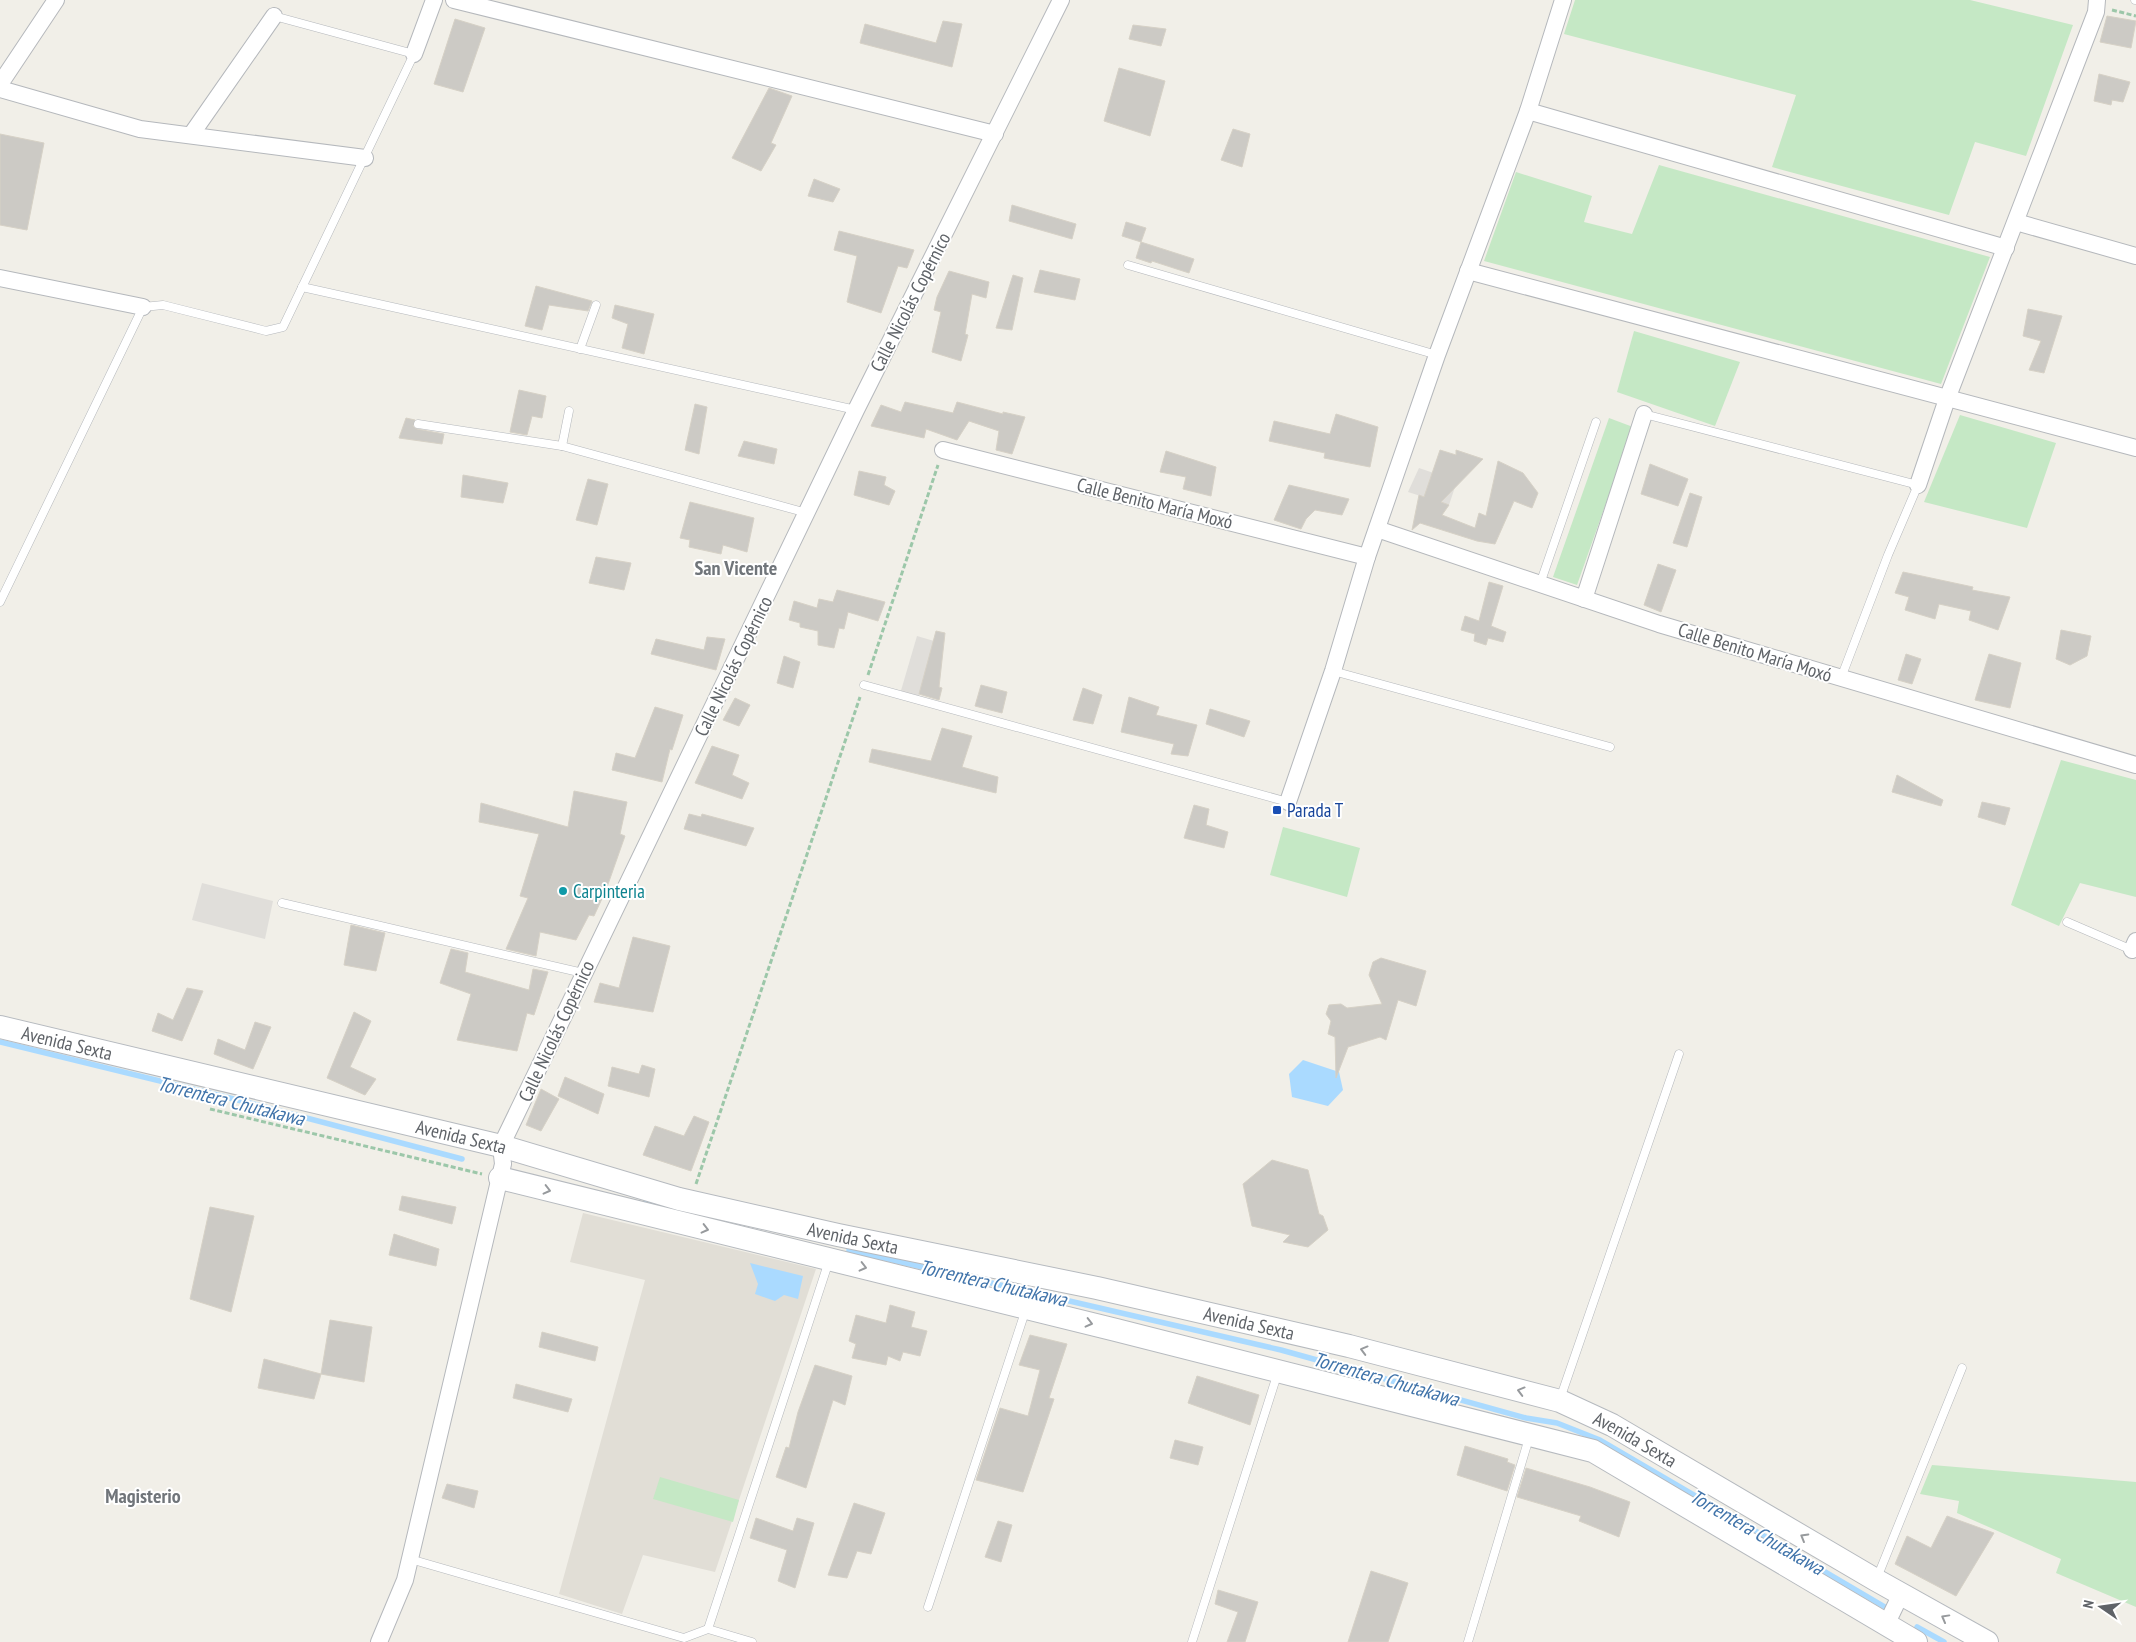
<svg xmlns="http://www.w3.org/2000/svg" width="2136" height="1642" font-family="'PT Sans Narrow',sans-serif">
<rect width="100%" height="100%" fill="#f1efe8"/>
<g fill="#e0deda">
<polygon points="1419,468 1457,481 1449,505 1408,492"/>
<polygon points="917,636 934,641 918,699 900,694"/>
<polygon points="202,883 273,901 265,939 192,920"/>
</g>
<polygon fill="#e1ded6" points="583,1213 816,1269 715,1572 643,1555 622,1614 559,1594 645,1280 570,1262"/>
<g fill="#c5e8c5">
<polygon points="1575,0 1970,0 2073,25 2026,156 1975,142 1949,215 1772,167 1796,95 1564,34"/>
<polygon points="1659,165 1990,257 1941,384 1484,261 1516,172 1592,196 1584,222 1632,234"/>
<polygon points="1634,331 1740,362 1715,426 1617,392"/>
<polygon points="1960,415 2056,443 2027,528 1924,502"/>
<polygon points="1609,418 1633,427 1577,585 1553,577"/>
<polygon points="2061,760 2136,780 2136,897 2080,883 2059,926 2011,905"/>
<polygon points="1283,827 1360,848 1347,897 1270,875"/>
<polygon points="1932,1465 2136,1482 2136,1607 2056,1573 2061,1559 1957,1513 1959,1501 1920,1494"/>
<polygon points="660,1477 739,1500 733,1522 653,1499"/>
</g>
<g fill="#aadaff">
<polygon points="1303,1060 1339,1072 1343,1090 1328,1106 1292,1097 1289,1074"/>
<polygon points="750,1263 803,1276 798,1299 784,1295 775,1301 755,1294 758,1284"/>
</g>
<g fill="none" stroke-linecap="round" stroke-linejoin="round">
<g stroke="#aadaff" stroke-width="5.5">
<polyline points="0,1042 242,1101 462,1159"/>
<polyline points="646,1202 676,1209"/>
<polyline points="849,1250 1281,1350 1526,1418 1557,1423 1600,1440 1885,1607"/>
<polyline points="1917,1627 1944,1642"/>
</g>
</g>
<g fill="#cccac5" stroke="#d6d1c6">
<polygon points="2107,16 2136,21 2131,48 2100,42"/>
<polygon points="455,19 485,28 463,92 434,84"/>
<polygon points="943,21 962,24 952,67 860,43 865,24 936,43"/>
<polygon points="1133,25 1166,29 1161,46 1129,39"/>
<polygon points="1119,68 1165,81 1150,136 1104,121"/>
<polygon points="2099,74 2130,82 2123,102 2112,100 2111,105 2094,101"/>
<polygon points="769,88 792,96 771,143 776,145 761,171 732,158"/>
<polygon points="1233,129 1250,134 1242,167 1221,160"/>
<polygon points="0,134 44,143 27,230 0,225"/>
<polygon points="814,179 840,189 833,202 808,196"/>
<polygon points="1012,205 1076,224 1072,239 1009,221"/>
<polygon points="1126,222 1146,228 1141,242 1122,236"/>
<polygon points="839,231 914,250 907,268 898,266 881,313 847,302 857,256 834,250"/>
<polygon points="1141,242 1194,259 1189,273 1152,261 1151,263 1136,258"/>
<polygon points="1040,270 1080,279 1075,300 1034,292"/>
<polygon points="949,271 989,282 986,298 972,294 965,334 968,335 961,361 932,352 941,312 934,310 937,297"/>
<polygon points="1013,275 1023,278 1012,330 996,328"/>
<polygon points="536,286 592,301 588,311 549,305 542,330 525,326"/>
<polygon points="615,305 654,314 644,354 622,348 628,324 612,318"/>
<polygon points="2028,309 2062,316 2044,373 2029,370 2041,341 2023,336"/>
<polygon points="519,390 546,396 542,418 532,416 527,435 510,432"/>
<polygon points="905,402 953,413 957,402 1003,414 1003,412 1025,417 1012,454 996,450 999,431 969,421 957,440 926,429 924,438 871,426 881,405 901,412"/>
<polygon points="695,404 707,407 699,454 685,450"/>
<polygon points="1336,414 1378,427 1370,467 1324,458 1325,453 1269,441 1274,421 1330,434"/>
<polygon points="406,418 415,420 413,426 417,429 444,434 442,444 399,438"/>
<polygon points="744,441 777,449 774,464 738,456"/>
<polygon points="1440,450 1456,455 1456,450 1483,459 1441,502 1449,505 1442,515 1475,528 1479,513 1486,516 1498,461 1523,473 1538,493 1532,508 1514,501 1495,544 1477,541 1420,523 1412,530 1419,495 1424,497"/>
<polygon points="1166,451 1216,467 1211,496 1183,489 1186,477 1160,472"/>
<polygon points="1650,464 1688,479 1678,506 1641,494"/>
<polygon points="859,471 886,477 884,485 895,491 889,505 854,495"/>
<polygon points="463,475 508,483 503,503 461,497"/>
<polygon points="588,479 608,484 597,525 576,520"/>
<polygon points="1289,485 1349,499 1342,515 1315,510 1306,519 1301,529 1274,520"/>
<polygon points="1690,493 1702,497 1687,547 1673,543"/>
<polygon points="690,502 754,518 747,552 723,545 721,554 689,547 690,540 680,538"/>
<polygon points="596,557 631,563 624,590 589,583"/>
<polygon points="1658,564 1676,570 1661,612 1644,605"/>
<polygon points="1903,572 1973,587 1972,590 2010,597 1998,630 1969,620 1971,611 1939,604 1935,619 1905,610 1909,597 1895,593"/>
<polygon points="1489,582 1503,586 1491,626 1506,632 1503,642 1488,638 1486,645 1474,641 1475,634 1461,630 1465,616 1479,621"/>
<polygon points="837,590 885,602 878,621 848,612 844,629 839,628 834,648 818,645 818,631 800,627 800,623 789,620 794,601 817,608 819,599 833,602"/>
<polygon points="2061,630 2091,636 2087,656 2070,665 2056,659"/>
<polygon points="936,631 945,633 939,687 942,688 939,700 919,694"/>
<polygon points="707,637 725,639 716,670 651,654 656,639 704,650"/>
<polygon points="1906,654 1921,659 1912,684 1898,680"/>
<polygon points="1989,654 2021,663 2010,708 1975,700"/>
<polygon points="784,656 800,662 793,688 777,683"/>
<polygon points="981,685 1007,692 1002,713 975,706"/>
<polygon points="1083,688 1102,695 1093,724 1073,720"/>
<polygon points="1129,697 1159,707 1156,715 1197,725 1188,756 1171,754 1174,744 1121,732"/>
<polygon points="735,698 750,705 739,726 723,720"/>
<polygon points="655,707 683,715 672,750 670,749 662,782 612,770 616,753 635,758"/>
<polygon points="1210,709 1250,721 1244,737 1206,724"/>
<polygon points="942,728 972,736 962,767 998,777 996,793 869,762 872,749 931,761"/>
<polygon points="712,746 739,755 732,775 749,783 742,799 695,783"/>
<polygon points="1897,775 1943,800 1941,806 1892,792"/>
<polygon points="574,791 627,802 620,834 625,836 606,890 594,916 589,915 576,940 540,932 536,956 506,949 528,898 520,896 539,834 479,822 481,803 568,827"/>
<polygon points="1982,802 2010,808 2005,825 1978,817"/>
<polygon points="1194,805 1209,809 1206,825 1228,832 1224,848 1184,838"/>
<polygon points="689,814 701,817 702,814 754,828 746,846 684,829"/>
<polygon points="351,925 385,933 376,971 344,965"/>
<polygon points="633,937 670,946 653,1012 594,1002 600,983 619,988"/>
<polygon points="451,949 468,953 465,972 529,990 533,969 548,972 534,1015 527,1013 517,1051 457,1040 471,994 440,983"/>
<polygon points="1381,958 1426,971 1416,1006 1398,1000 1386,1040 1380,1037 1348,1047 1336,1078 1335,1037 1328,1034 1331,1021 1326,1014 1329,1005 1341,1004 1347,1008 1382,1004 1369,975 1373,962"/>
<polygon points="187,988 203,991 182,1041 152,1031 158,1013 173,1020"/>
<polygon points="354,1012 371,1021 350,1067 376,1079 365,1095 327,1078"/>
<polygon points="255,1022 271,1027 253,1069 214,1054 218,1039 245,1050"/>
<polygon points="642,1065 655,1069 649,1097 608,1086 612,1067 639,1074"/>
<polygon points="565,1077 604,1094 598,1114 558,1096"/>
<polygon points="541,1089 559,1099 541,1131 526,1125"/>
<polygon points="694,1116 709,1122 691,1171 643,1155 655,1126 684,1136"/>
<polygon points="1272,1160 1308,1170 1319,1214 1323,1216 1328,1230 1308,1247 1283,1242 1290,1235 1252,1226 1243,1184"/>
<polygon points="402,1196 456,1207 452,1224 399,1210"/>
<polygon points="210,1207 254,1216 231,1312 190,1299"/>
<polygon points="394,1234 439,1249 436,1266 389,1255"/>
<polygon points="890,1305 915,1312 911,1327 927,1331 920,1356 903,1352 900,1361 888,1356 886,1365 852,1358 856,1344 849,1341 856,1315 886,1323"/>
<polygon points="330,1320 372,1327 364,1382 321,1374"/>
<polygon points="542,1332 598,1347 595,1361 539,1347"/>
<polygon points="1030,1335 1067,1344 1049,1398 1054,1399 1023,1492 976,1480 1000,1408 1028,1416 1040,1370 1019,1365"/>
<polygon points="264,1359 321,1374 314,1399 258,1388"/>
<polygon points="815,1365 852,1376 845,1405 833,1400 806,1488 776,1477 786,1447 789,1448 798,1412"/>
<polygon points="1197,1376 1259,1395 1250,1425 1188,1403"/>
<polygon points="516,1384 572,1399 568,1412 513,1398"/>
<polygon points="1175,1440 1203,1447 1198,1465 1170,1458"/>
<polygon points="1465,1446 1508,1459 1507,1462 1515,1465 1507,1491 1457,1475"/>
<polygon points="1526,1468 1590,1487 1630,1502 1619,1537 1579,1521 1581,1516 1517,1497"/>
<polygon points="447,1484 478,1491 474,1508 442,1498"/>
<polygon points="854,1503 885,1513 871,1554 857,1551 847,1578 828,1575"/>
<polygon points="1947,1516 1994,1533 1956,1596 1895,1564 1907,1536 1931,1548"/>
<polygon points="756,1518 793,1531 797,1518 814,1523 795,1588 778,1581 787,1550 750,1538"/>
<polygon points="998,1521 1012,1525 1001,1562 985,1557"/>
<polygon points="1371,1571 1408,1583 1388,1642 1348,1642"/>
<polygon points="1218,1590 1258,1602 1245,1642 1227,1642 1238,1612 1215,1604"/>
</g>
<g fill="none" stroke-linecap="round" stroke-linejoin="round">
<g stroke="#b5b8bc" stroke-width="9">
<g id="lane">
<polyline points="2135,0 2136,0"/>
<polyline points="1128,265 1437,355"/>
<polyline points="302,287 856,410"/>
<polyline points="580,349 596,305"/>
<polyline points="1644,414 1918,485 1888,555 1841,678"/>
<polyline points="418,424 562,446 807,513"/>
<polyline points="562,446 569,411"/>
<polyline points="1540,584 1596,422"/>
<polyline points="0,602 143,307 163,305 266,331 283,327 414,54 274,16"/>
<polyline points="1333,671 1610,747"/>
<polyline points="864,685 1288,802"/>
<polyline points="282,903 583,973"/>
<polyline points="2067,922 2132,950"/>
<polyline points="1560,1399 1679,1054"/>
<polyline points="410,1559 684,1638 708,1629 752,1642"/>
<polyline points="1877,1578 1962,1368"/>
<polyline points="928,1607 1026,1309"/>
<polyline points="708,1629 829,1261"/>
<polyline points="1192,1642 1278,1372"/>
<polyline points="1468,1642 1529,1438"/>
</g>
</g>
<g stroke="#b5b8bc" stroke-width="18">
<g id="street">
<polyline points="454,0 995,134"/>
<polyline points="414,54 434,0"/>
<polyline points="0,84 56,0"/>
<polyline points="0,89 140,129 365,158"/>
<polyline points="1528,111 2006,248"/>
<polyline points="191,135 274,16"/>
<polyline points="2016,222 2136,256"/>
<polyline points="1468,271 2136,448"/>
<polyline points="0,278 143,307"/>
<polyline points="943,450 1367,557"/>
<polyline points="1918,485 1947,399 2096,12 2097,0"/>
<polyline points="1377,529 1659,624 2136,765"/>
<polyline points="1584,599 1644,414"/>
<polyline points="1288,802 1333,671 1367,557 1437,355 1528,111 1563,0"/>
<polyline points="2132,950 2136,941"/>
<polyline points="1886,1625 1901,1594"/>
<polyline points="379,1642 405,1580 503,1164 501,1146 856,410 1061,0"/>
</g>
</g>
<g stroke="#b6babf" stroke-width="24">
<g id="secondary">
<path id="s1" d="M0,1027L501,1146L679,1199L838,1235L1097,1288L1349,1346L1560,1401L1612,1425L1876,1580L1987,1642"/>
<polyline points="500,1178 1116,1330 1593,1451 1916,1642"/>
</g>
</g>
<g stroke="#9cc7a9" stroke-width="3" stroke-dasharray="5 2.5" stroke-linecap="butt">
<polyline points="2112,10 2136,16"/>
<polyline points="868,675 938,465"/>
<polyline points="210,1109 482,1174"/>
<polyline points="696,1184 860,697"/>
</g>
<use href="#lane" stroke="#fff" stroke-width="8"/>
<use href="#street" stroke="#fff" stroke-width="16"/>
<use href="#secondary" stroke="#fff" stroke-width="22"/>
</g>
<defs><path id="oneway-chevron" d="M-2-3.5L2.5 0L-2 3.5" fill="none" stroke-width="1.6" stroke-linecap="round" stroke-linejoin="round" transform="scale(1.25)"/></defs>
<g stroke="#979a9d">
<use href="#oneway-chevron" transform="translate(547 1190) rotate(14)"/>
<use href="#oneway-chevron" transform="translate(705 1229) rotate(14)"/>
<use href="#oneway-chevron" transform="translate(863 1267) rotate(14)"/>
<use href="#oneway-chevron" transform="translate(1089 1323) rotate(14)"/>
<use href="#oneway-chevron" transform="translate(1364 1350) rotate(-165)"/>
<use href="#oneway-chevron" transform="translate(1521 1391) rotate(-165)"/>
<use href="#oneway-chevron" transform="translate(1804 1537) rotate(-150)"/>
<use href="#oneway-chevron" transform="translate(1945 1618) rotate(-151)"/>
</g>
<rect fill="#1a4fb4" stroke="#fff" stroke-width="2" x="1272" y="805" width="10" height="10" rx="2.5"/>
<circle fill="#0f9aa8" stroke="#fff" stroke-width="2" cx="563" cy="891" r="5"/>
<g text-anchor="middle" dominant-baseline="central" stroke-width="4" stroke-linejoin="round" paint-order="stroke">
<g font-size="19" fill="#5f6368" stroke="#fff">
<text transform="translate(910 302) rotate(-63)">Calle Nicolás Copérnico</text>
<text transform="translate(1155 503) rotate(14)">Calle Benito María Moxó</text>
<text transform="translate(1755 652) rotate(17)">Calle Benito María Moxó</text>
<text transform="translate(733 666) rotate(-64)">Calle Nicolás Copérnico</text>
<text transform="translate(556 1031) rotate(-65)">Calle Nicolás Copérnico</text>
<text stroke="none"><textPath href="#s1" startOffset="69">Avenida Sexta</textPath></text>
<text stroke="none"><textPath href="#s1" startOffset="474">Avenida Sexta</textPath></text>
<text stroke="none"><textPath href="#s1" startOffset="879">Avenida Sexta</textPath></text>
<text stroke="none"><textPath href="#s1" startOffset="1284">Avenida Sexta</textPath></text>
<text stroke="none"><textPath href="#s1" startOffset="1689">Avenida Sexta</textPath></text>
</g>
<g font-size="19" fill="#164399" stroke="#fff" text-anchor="start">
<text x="1287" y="810">Parada T</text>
</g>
<g font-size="19" fill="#0d838f" stroke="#fff" text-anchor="start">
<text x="573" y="891">Carpinteria</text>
</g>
<g font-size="20" font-weight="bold" fill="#70757a" stroke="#fff">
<text x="736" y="568">San Vicente</text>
<text x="143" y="1496">Magisterio</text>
</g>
<g font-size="20" font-style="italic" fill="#4174aa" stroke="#fff">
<text transform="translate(231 1101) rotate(14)">Torrentera Chutakawa</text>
<text transform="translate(993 1283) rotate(13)">Torrentera Chutakawa</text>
<text transform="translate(1386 1379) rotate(16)">Torrentera Chutakawa</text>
<text transform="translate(1757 1532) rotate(30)">Torrentera Chutakawa</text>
</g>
</g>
<g transform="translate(2101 1607) rotate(283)" stroke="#ffffff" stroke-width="4" paint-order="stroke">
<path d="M0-4L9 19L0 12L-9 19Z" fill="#5f6368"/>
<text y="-8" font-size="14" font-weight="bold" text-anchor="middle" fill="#5f6368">N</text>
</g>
</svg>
